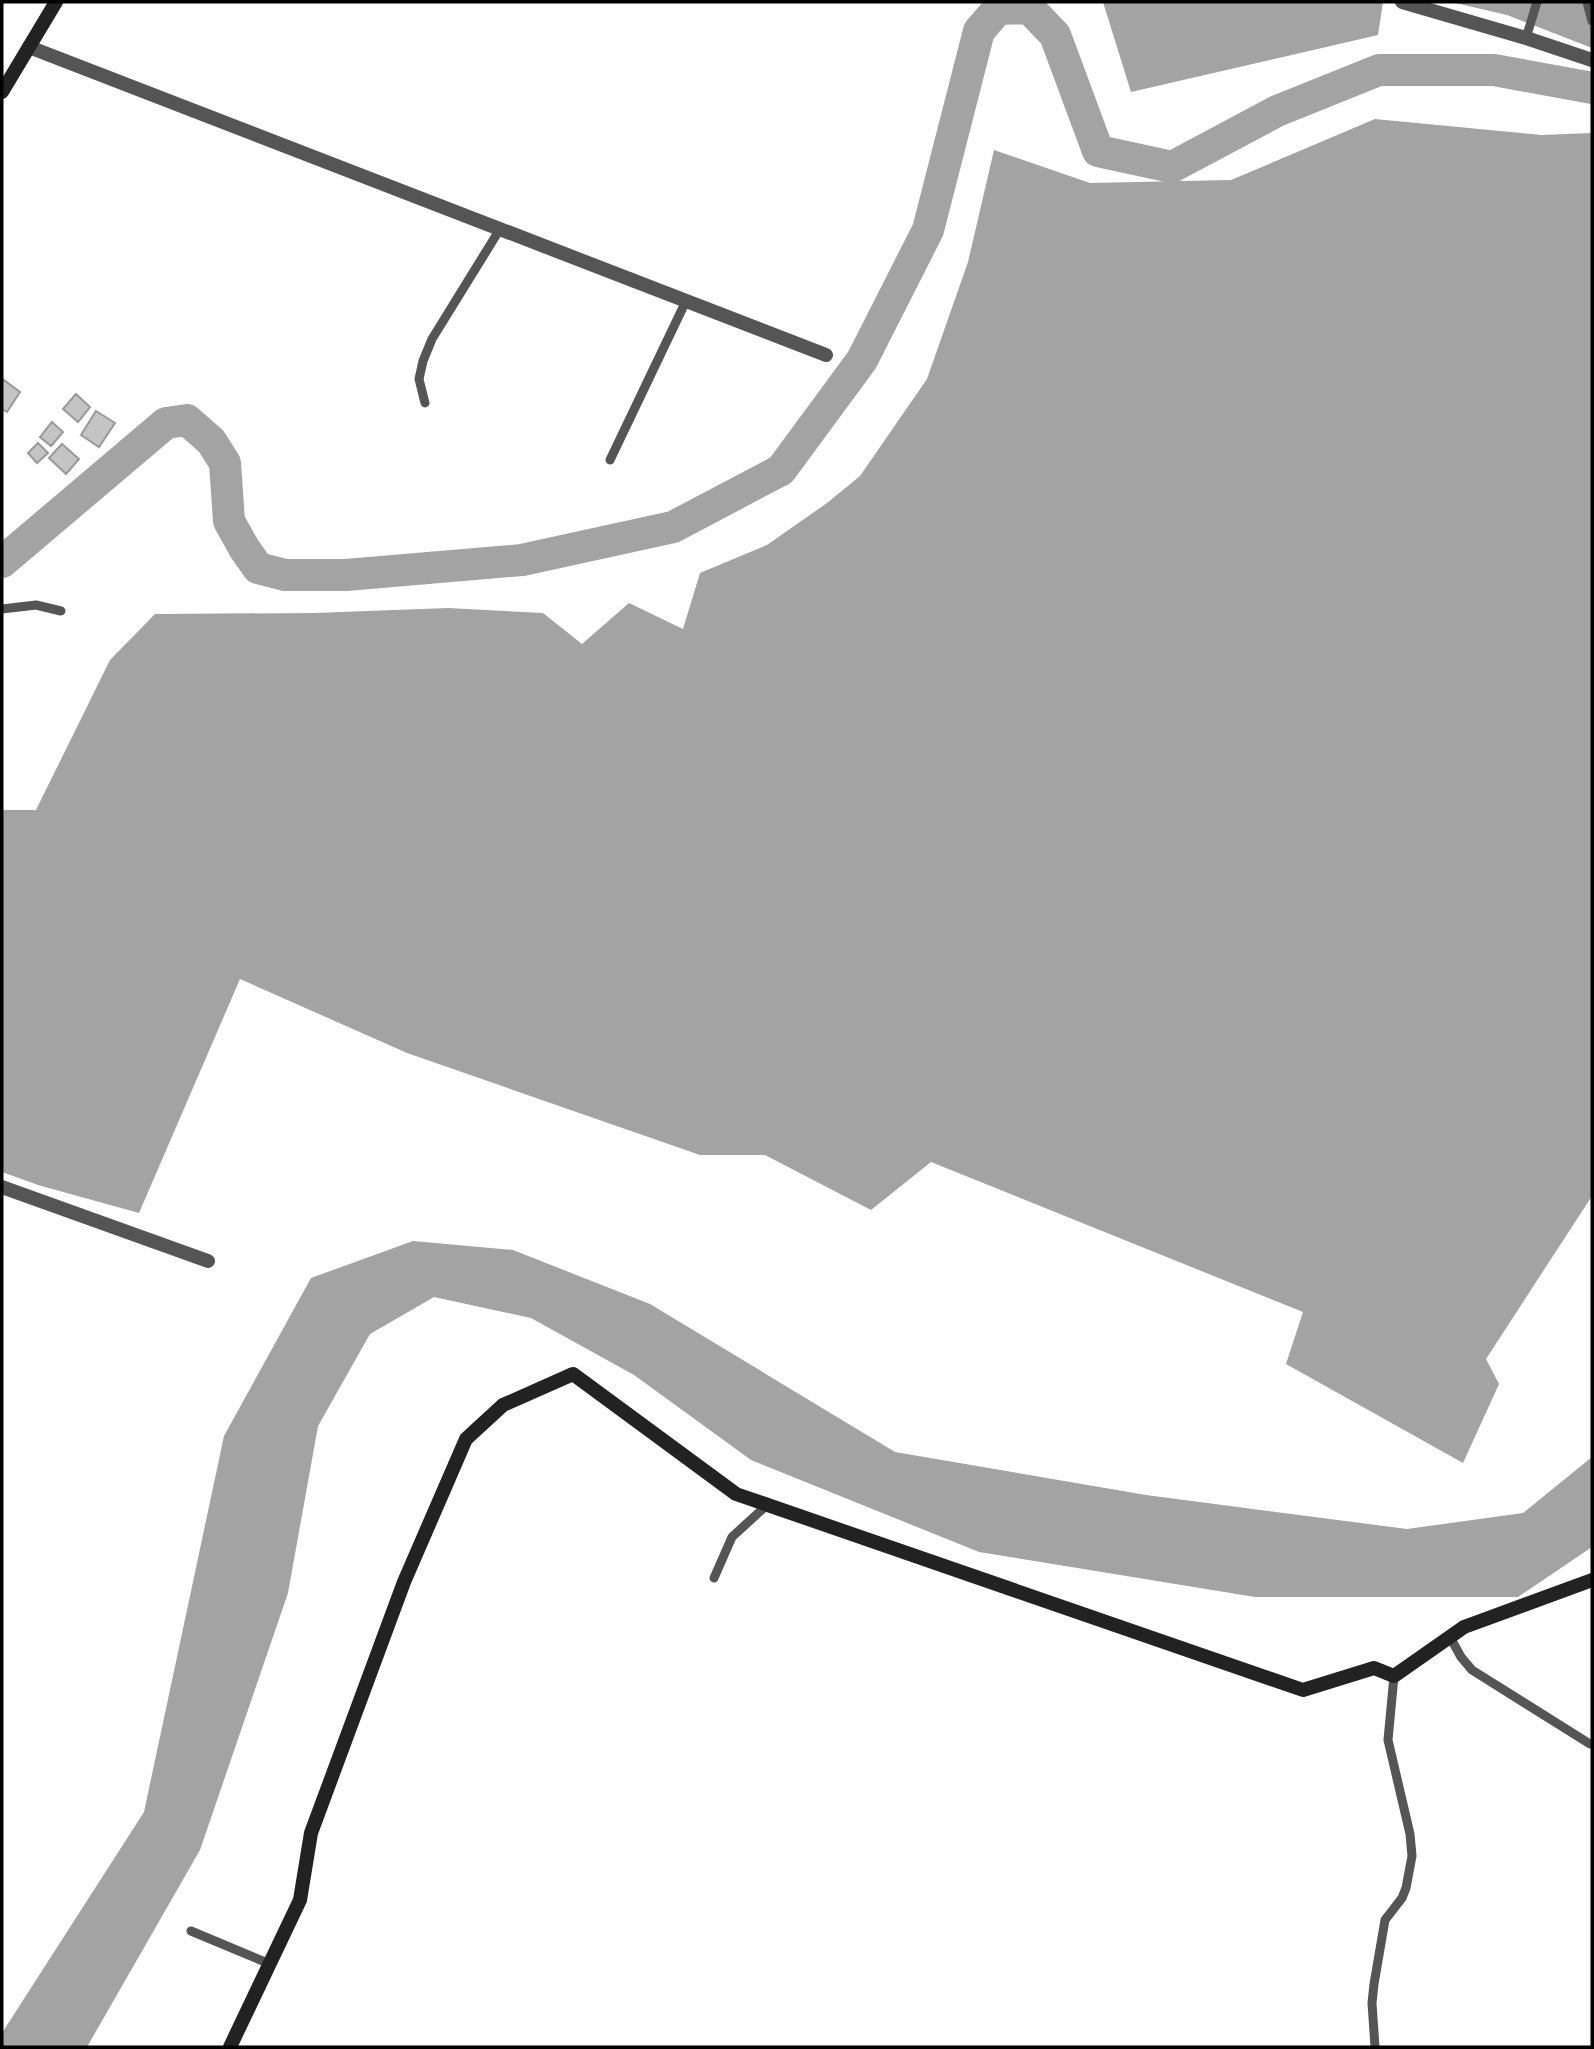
<svg xmlns="http://www.w3.org/2000/svg" width="1594" height="2049" font-family="'Golos Text',sans-serif">
<rect width="100%" height="100%" fill="#fff"/>
<g fill="#a3a3a3">
<polygon points="1103,2 1383,2 1378,35 1131,92"/>
<polygon points="1451,2 1592,2 1592,48 1507,15"/>
<polygon points="1375,119 1541,135 1592,133 1592,1196 1486,1359 1499,1384 1463,1463 1286,1364 1303,1312 931,1162 871,1210 765,1155 700,1155 407,1053 240,979 139,1213 38,1185 2,1172 2,810 36,810 110,660 155,614 314,613 448,608 543,613 582,644 629,603 683,629 700,573 767,545 827,503 860,476 927,379 968,262 994,150 1090,183 1231,180"/>
<polygon points="413,1241 513,1250 650,1304 895,1452 1146,1495 1407,1529 1523,1513 1592,1457 1592,1547 1518,1597 1255,1597 979,1552 751,1460 634,1375 531,1318 434,1297 370,1334 318,1426 288,1593 200,1850 87,2047 2,2047 2,2033 144,1812 224,1436 311,1278"/>
</g>
<g fill="none" stroke-linecap="round" stroke-linejoin="round">
<polyline stroke="#a3a3a3" stroke-width="32" points="2,562 166,423 187,420 211,441 225,463 229,521 244,548 258,568 285,575 346,575 522,560 673,527 781,470 862,360 928,230 979,31 998,9 1029,8 1055,35 1098,151 1172,167 1277,111 1379,70 1494,70 1592,88"/>
</g>
<g fill="#c4c4c4" stroke="#999" stroke-width="2">
<polygon points="4,380 20,392 7,412 2,409 2,383"/>
<polygon points="76,394 90,407 78,422 63,409"/>
<polygon points="96,411 115,423 99,447 81,435"/>
<polygon points="52,422 63,432 51,446 40,437"/>
<polygon points="38,443 48,453 37,463 28,453"/>
<polygon points="62,444 79,459 66,474 49,458"/>
</g>
<g fill="none" stroke-linecap="round" stroke-linejoin="round">
<g stroke="#555" stroke-width="9">
<polyline points="1587,2 1592,21"/>
<polyline points="1526,38 1537,2"/>
<polyline points="425,403 419,379 423,361 432,339 500,229"/>
<polyline points="610,460 686,301"/>
<polyline points="2,609 36,605 61,611"/>
<polyline points="714,1578 732,1537 767,1505"/>
<polyline points="1450,1637 1461,1657 1472,1670 1590,1744"/>
<polyline points="191,1931 270,1964"/>
<polyline points="1375,2047 1372,2003 1374,1984 1385,1920 1402,1898 1406,1888 1412,1856 1410,1834 1388,1740 1394,1676"/>
</g>
<g stroke="#555" stroke-width="14">
<polyline points="1402,2 1526,38 1592,60"/>
<polyline points="29,47 826,355"/>
<polyline points="2,1187 208,1261"/>
</g>
<g stroke="#222" stroke-width="14">
<polyline points="2,92 56,2"/>
<polyline points="230,2047 300,1900 311,1833 404,1582 466,1439 503,1405 573,1374 736,1494 1303,1690 1374,1668 1394,1676 1464,1627 1592,1580"/>
</g>
</g>
<rect width="1594" height="2049" fill="none" stroke="#000000" stroke-width="7"/>
</svg>
